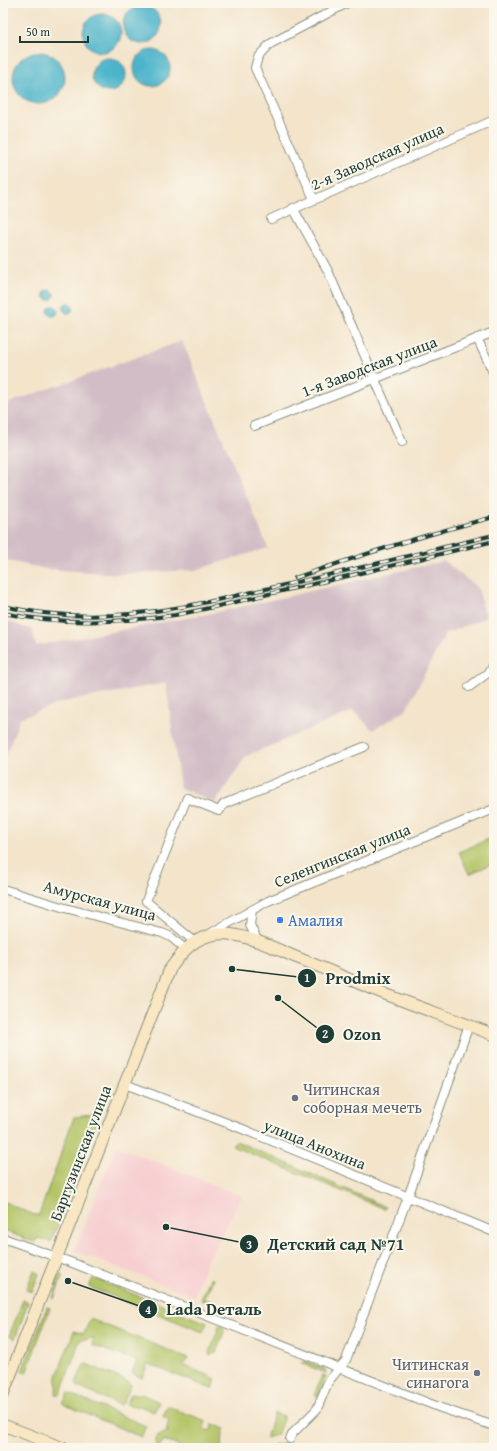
<svg xmlns="http://www.w3.org/2000/svg" width="497" height="1451" font-family="'Gentium Book Plus',serif">
<rect width="100%" height="100%" fill="#fbf7ec"/>
<filter id="ink" filterUnits="userSpaceOnUse"><feTurbulence type="fractalNoise" baseFrequency=".025" numOctaves="2"/><feDisplacementMap in="SourceGraphic" scale="8" xChannelSelector="R" yChannelSelector="G"/><feConvolveMatrix kernelMatrix="1 2 1 2 8 2 1 2 1" color-interpolation-filters="sRGB"/></filter>
<filter id="wash" filterUnits="userSpaceOnUse"><feTurbulence type="fractalNoise" baseFrequency=".012" numOctaves="4" result="noise"/><feDisplacementMap in="SourceGraphic" scale="16" xChannelSelector="R" yChannelSelector="G"/><feGaussianBlur stdDeviation="0.9" result="paint"/><feColorMatrix in="noise" values="0 0 0 0 0 0 0 0 0 0 0 0 0 0 0 0 0 1.4 0 .05"/><feComposite in="paint" operator="in"/></filter>
<g filter="url(#wash)">
<rect width="100%" height="100%" fill="#f3e4ca"/>
<polygon fill="#f7cfd1" points="116,1146 242,1196 211,1255 209,1255 194,1296 74,1251"/>
<g fill="#d2bdc6">
<polygon points="182,341 268,548 195,570 116,574 46,569 3,560 3,405"/>
<polygon points="444,561 478,588 486,617 445,634 406,710 373,730 353,711 246,756 215,803 180,788 166,683 63,702 20,718 5,757 3,756 3,620 33,630 36,646 223,611"/>
</g>
<g fill="#b4c568" stroke="#6a814e">
<polygon points="491,838 494,844 494,863 469,874 459,852"/>
<polygon points="100,1114 51,1242 39,1238 34,1242 3,1230 3,1201 34,1215 39,1215 74,1117"/>
<polygon points="236,1141 386,1207 385,1209 232,1146"/>
<polygon points="34,1270 39,1273 32,1292 26,1290"/>
<polygon points="63,1274 54,1299 53,1298 57,1285 55,1285 58,1276"/>
<polygon points="93,1278 207,1323 203,1332 89,1287"/>
<polygon points="210,1278 213,1279 205,1299 218,1304 217,1307 201,1300"/>
<polygon points="23,1300 28,1302 15,1339 9,1336"/>
<polygon points="47,1307 50,1308 26,1373 22,1371"/>
<polygon points="90,1319 188,1358 183,1365 216,1379 212,1389 148,1364 142,1378 132,1373 137,1361 92,1345 94,1338 80,1340 60,1395 56,1394 57,1376 74,1331 84,1334"/>
<polygon points="220,1324 223,1327 224,1332 216,1353 209,1355"/>
<polygon points="306,1361 325,1369 326,1373 301,1363"/>
<polygon points="86,1364 129,1382 131,1385 123,1403 120,1405 78,1387 76,1383 83,1366"/>
<polygon points="322,1375 326,1376 318,1397 314,1395"/>
<polygon points="68,1393 146,1426 141,1437 63,1404"/>
<polygon points="131,1394 142,1394 159,1402 154,1412 140,1406 132,1407 126,1404"/>
<polygon points="167,1406 206,1421 204,1429 210,1431 213,1424 225,1429 223,1432 222,1448 182,1448 164,1440 160,1446 155,1444 157,1436 169,1431 166,1430 169,1420 163,1417"/>
<polygon points="274,1413 284,1416 277,1435 266,1438"/>
<polygon points="286,1444 298,1448 282,1448 273,1445"/>
</g>
<g fill="#4cb4ca" stroke="#36787f">
<circle cx="142" cy="25" r="19"/>
<circle cx="102" cy="33" r="19"/>
<circle cx="152" cy="68" r="18"/>
<circle cx="39" cy="78" r="26"/>
<circle cx="109" cy="75" r="17"/>
<circle cx="49" cy="295" r="5"/>
<circle cx="68" cy="308" r="5"/>
<circle cx="53" cy="311" r="5"/>
</g>
</g>
<g filter="url(#ink)">
<g fill="none" stroke-linecap="round" stroke-linejoin="round">
<g stroke="#89907f" stroke-width="10">
<g id="minor">
<polyline points="314,199 255,68 258,57 270,44 347,3"/>
<polyline points="293,208 328,271 402,442"/>
<polyline points="271,219 494,120"/>
<polyline points="477,338 494,374"/>
<polyline points="254,426 494,332"/>
<polyline points="469,687 489,672 494,661"/>
<polyline points="3,889 65,908 162,933 171,937 185,949"/>
<polyline points="252,910 250,925 258,942"/>
<polyline points="211,933 268,901 494,809"/>
<polyline points="195,942 146,901 187,798 219,811 224,804 364,747"/>
<polyline points="125,1084 240,1128 494,1232"/>
<polyline points="3,1238 70,1262 441,1408 494,1426"/>
<polyline points="290,1439 293,1433 317,1409 328,1382 346,1360 408,1197 469,1025"/>
</g>
</g>
<g stroke="#89907f" stroke-width="13">
<g id="secondary">
<path d="M3,1394L170,969C183,951 194,937 217,934C241,931 276,949 298,958C326,969 353,981 380,992C418,1007 456,1020 494,1035"/>
<polyline points="3,1425 63,1448"/>
</g>
</g>
<use href="#minor" stroke="#fff" stroke-width="8"/>
<use href="#secondary" stroke="#f9e7c3" stroke-width="11"/>
<g stroke="#1f3d34" stroke-width="4">
<g id="rail">
<path d="M295,578C361,555 427,534 494,517"/>
<path d="M3,606C59,619 118,618 175,608C207,603 238,595 270,588C345,572 419,553 494,535"/>
<path d="M3,613C60,625 118,623 175,615C208,609 240,601 273,593C347,577 420,559 494,541"/>
</g>
</g>
<use href="#rail" stroke="#fbf7ec" stroke-width="2.5" stroke-dasharray="8" stroke-linecap="butt"/>
</g>
</g>
<circle fill="#3f7fe0" stroke="#fbf7ec" stroke-width="1.5" cx="280" cy="920" r="4"/>
<g fill="#6b7280" stroke="#fbf7ec" stroke-width="1.5">
<circle cx="295" cy="1098" r="4"/>
<circle cx="477" cy="1373" r="4"/>
</g>
<g text-anchor="middle" dominant-baseline="central" stroke-width="4" stroke-linejoin="round" paint-order="stroke">
<g font-size="16" fill="#1f3d34" stroke="#fbf7ec">
<text transform="translate(377 156) rotate(-24)">2-я Заводская улица</text>
<text transform="translate(369 366) rotate(-21)">1-я Заводская улица</text>
<text transform="translate(342 855) rotate(-22)">Селенгинская улица</text>
<text transform="translate(100 900) rotate(15)">Амурская улица</text>
<text transform="translate(315 1144) rotate(22)">улица Анохина</text>
<text transform="translate(80 1153) rotate(-69)">Баргузинская улица</text>
</g>
<g font-size="16" fill="#366cbe" stroke="#fbf7ec" text-anchor="start">
<text x="288" y="920">Амалия</text>
</g>
<g font-size="16" fill="#5b616d" stroke="#fbf7ec" text-anchor="start">
<text x="303" y="1089">Читинская<tspan x="303" dy="18">соборная мечеть</tspan></text>
<text x="469" y="1364" text-anchor="end">Читинская<tspan x="469" dy="18">синагога</tspan></text>
</g>
</g>
<path fill="none" stroke="#1f3d34" stroke-width="1.5" d="M232 969L307 978M278 998L325 1034M166 1227L249 1244M68 1281L148 1309"/>
<g fill="#1f3d34" stroke="#fbf7ec" stroke-width="1.5">
<circle cx="232" cy="969" r="4"/>
<circle cx="278" cy="998" r="4"/>
<circle cx="166" cy="1227" r="4"/>
<circle cx="68" cy="1281" r="4"/>
<circle cx="307" cy="978" r="10"/>
<circle cx="325" cy="1034" r="10"/>
<circle cx="249" cy="1244" r="10"/>
<circle cx="148" cy="1309" r="10"/>
</g>
<g font-size="12" text-anchor="middle" font-weight="bold" fill="#fff">
<text x="307" y="982">1</text>
<text x="325" y="1038">2</text>
<text x="249" y="1249">3</text>
<text x="148" y="1314">4</text>
</g>
<g font-size="17" text-anchor="middle" font-weight="bold" fill="#1f3d34" stroke="#fbf7ec" stroke-width="4" stroke-linejoin="round" paint-order="stroke">
<text x="358" y="984">Prodmix</text>
<text x="362" y="1040">Ozon</text>
<text x="336" y="1250">Детский сад №71</text>
<text x="214" y="1315">Lada Dеталь</text>
</g>
<rect width="497" height="1451" fill="none" stroke="#fbf7ec" stroke-width="16"/>
<path d="M20 36v6h68v-6" fill="none" stroke="#1f3d34" stroke-width="2"/>
<text x="26" y="36" font-size="12" fill="#1f3d34" stroke="#fbf7ec" stroke-width="3" paint-order="stroke">50 m</text>
</svg>
